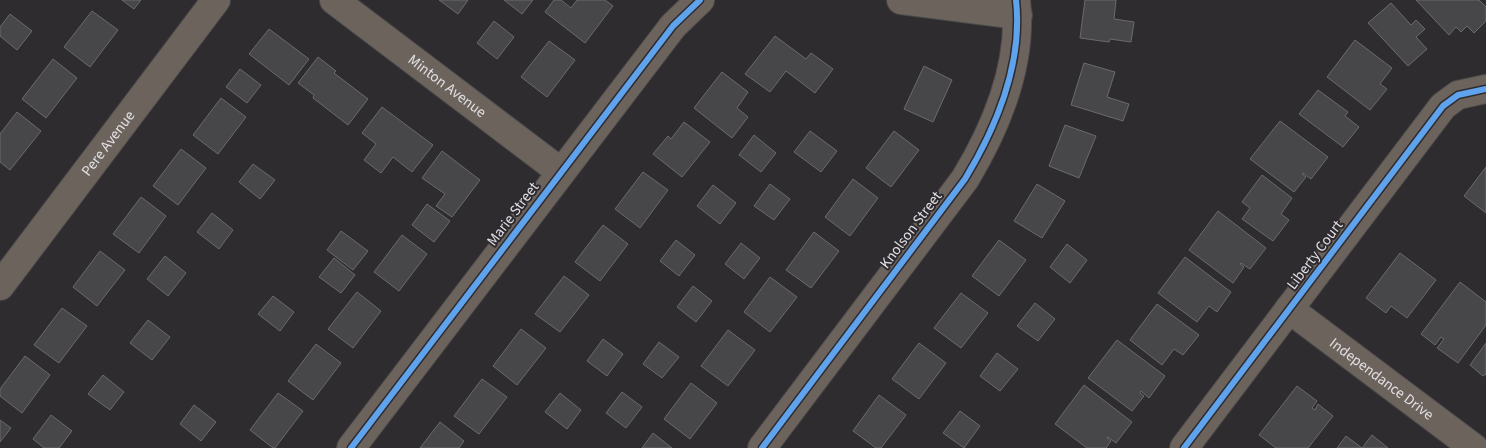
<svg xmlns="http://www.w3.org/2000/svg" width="1486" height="448" font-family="'Source Sans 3',sans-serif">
<rect width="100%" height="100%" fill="#2e2c2f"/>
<g fill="#474648" stroke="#6b6a6c">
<polygon points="122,0 141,0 134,9"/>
<polygon points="439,0 468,0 458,14"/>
<polygon points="504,0 533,0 522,14"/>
<polygon points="554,0 561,0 571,8 577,0 605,0 613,6 585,43 545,12"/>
<polygon points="1085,0 1116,0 1114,19 1134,22 1131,42 1110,39 1109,42 1080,38"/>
<polygon points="1416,0 1479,0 1486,7 1486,21 1474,33 1467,26 1461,32 1456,27 1449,35"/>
<polygon points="1391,3 1411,25 1416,20 1425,29 1416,37 1427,49 1408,66 1368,23"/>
<polygon points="92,11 118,30 90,67 64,47"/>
<polygon points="10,14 32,31 17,50 0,36 0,27"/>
<polygon points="494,21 514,37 497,59 477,43"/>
<polygon points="269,29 309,59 289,85 249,54"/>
<polygon points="775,36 806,59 811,53 833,69 815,93 786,71 770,92 745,74"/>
<polygon points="1355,40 1392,68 1380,84 1387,89 1370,110 1327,77"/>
<polygon points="549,41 575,60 547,97 521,77"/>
<polygon points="318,57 336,71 334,73 368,99 348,125 313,98 314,95 298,83"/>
<polygon points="53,59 77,78 46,118 22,99"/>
<polygon points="1084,63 1115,72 1107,97 1129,104 1123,121 1071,105"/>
<polygon points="924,66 952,80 933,122 904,109"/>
<polygon points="240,69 261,85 247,103 226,87"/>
<polygon points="722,72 748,92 737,108 748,117 732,138 694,108"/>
<polygon points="1318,90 1348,112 1345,116 1359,127 1343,147 1299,114"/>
<polygon points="221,98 246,117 218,154 193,135"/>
<polygon points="382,107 433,145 412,172 393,157 381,173 364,160 376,144 362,133"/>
<polygon points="17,112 41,131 10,170 0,162 0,134"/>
<polygon points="1280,121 1328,157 1311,179 1303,173 1302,174 1306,177 1294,192 1250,159"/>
<polygon points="684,122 710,142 682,177 653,154 668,136 671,139"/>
<polygon points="1065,125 1096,136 1079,178 1049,166"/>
<polygon points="810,131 837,151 821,172 794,152"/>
<polygon points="894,131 919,150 891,187 866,168"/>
<polygon points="754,135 776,153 761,172 739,155"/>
<polygon points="181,149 206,168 178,205 153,186"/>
<polygon points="442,151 480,180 452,217 436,206 445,194 422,178"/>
<polygon points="253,164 275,180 260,199 239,182"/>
<polygon points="1486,167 1486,213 1464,196"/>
<polygon points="643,172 668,190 640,228 615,209"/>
<polygon points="1262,175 1292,198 1281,214 1289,220 1273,241 1242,219 1250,208 1242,202"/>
<polygon points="853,179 878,198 850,236 825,217"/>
<polygon points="770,184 790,199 774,220 754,206"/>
<polygon points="1037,184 1065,201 1042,238 1014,221"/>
<polygon points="713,185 736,203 720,224 697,206"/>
<polygon points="141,197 166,216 139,253 113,234"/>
<polygon points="427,204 450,221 434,242 412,225"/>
<polygon points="1218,211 1266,248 1250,269 1241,263 1240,264 1244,267 1233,283 1189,250"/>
<polygon points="212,213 233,230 219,249 197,232"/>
<polygon points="603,225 628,244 600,281 575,262"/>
<polygon points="341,231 368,251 353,270 327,250"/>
<polygon points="814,232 839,251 811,288 786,270"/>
<polygon points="402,235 427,254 399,291 374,272"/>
<polygon points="676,240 695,255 679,276 660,261"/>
<polygon points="999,240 1026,260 999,296 972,276"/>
<polygon points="741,243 760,258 744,279 725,264"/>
<polygon points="1067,244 1087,260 1070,283 1050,267"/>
<polygon points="100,251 125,270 97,306 73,287"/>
<polygon points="1400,253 1436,280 1407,318 1391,306 1386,313 1366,298"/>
<polygon points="165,256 186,273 168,296 147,279"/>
<polygon points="1185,257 1231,292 1217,312 1209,306 1197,322 1158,293"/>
<polygon points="334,258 355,275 341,293 319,277"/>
<polygon points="564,276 589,295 560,332 535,314"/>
<polygon points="770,277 797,297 770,332 744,312"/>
<polygon points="1460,282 1486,302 1486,325 1458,363 1437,348 1444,339 1441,337 1435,345 1421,334"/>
<polygon points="693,286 712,301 696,322 677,307"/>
<polygon points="357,292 381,311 353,348 328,329"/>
<polygon points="961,293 988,313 961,348 934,328"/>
<polygon points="273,296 294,312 280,331 258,314"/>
<polygon points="1035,303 1055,319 1038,341 1017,326"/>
<polygon points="1157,304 1199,335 1183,355 1174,349 1162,365 1130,340"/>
<polygon points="62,308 87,326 59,363 34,345"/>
<polygon points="148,320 170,337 152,360 130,343"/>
<polygon points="521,329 546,348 517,385 493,366"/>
<polygon points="728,330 755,350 728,386 701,366"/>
<polygon points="603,339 623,354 607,376 587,361"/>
<polygon points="1117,340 1165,376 1149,398 1141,391 1140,393 1144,396 1132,411 1088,378"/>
<polygon points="659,342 679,357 662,378 643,364"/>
<polygon points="919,343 946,363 919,399 892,379"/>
<polygon points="1486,343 1486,374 1483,376 1470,365"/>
<polygon points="316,344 341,363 313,400 288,381"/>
<polygon points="997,353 1018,369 1000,391 980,376"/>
<polygon points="25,356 50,375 22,413 0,396 0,389"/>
<polygon points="103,375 124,392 110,410 88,394"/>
<polygon points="482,379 507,397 479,434 454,416"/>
<polygon points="691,383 717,403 690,439 664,419"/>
<polygon points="1084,385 1132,422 1116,443 1108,437 1107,438 1111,441 1106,448 1087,448 1055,424"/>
<polygon points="1297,386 1317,401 1312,408 1315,410 1318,404 1333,416 1308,448 1276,448 1259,435"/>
<polygon points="622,392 642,407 626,428 606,413"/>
<polygon points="278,393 303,411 275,448 273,448 250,430"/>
<polygon points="560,393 581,410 567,429 545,412"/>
<polygon points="879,395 906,415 881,448 876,448 853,431"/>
<polygon points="194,405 216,422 201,441 180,424"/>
<polygon points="960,411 980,426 964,448 943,433"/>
<polygon points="51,415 72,431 59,448 44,448 33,439"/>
<polygon points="0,420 11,428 0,442"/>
<polygon points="440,422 464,441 459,448 420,448"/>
<polygon points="653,433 672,448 642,448"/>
<polygon points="1372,435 1388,448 1337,448 1346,436 1362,448"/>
</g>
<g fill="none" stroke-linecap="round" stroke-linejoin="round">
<g stroke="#4b494b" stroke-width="30">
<g id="minor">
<path id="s1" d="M334,0L561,172"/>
<polyline points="901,0 1018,15"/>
<path id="s2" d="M0,286L216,0"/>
<path id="s3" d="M1289,309L1474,448"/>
<polyline points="351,448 673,26 700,0"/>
<path d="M762,448L965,179C997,126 1023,63 1016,0"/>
<polyline points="1184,448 1443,106 1458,95 1486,89"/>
</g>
</g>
<use href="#minor" stroke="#6c645c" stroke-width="28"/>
<g stroke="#2e2b30" stroke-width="9">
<g id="cycleway">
<polyline points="351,448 673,26 700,0"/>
<path d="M762,448L965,179C997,126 1023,63 1016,0"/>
<polyline points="1184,448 1443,106 1458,95 1486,89"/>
</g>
</g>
<use href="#cycleway" stroke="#60a3ed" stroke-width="6"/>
</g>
<g text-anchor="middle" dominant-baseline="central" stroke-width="4" stroke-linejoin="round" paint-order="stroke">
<g font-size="15" fill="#e1dfe3" stroke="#2e2b30">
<text stroke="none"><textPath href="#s1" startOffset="142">Minton Avenue</textPath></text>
<text stroke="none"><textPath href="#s2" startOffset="179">Pere Avenue</textPath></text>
<text transform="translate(513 214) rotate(-53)">Marie Street</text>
<text transform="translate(911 230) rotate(-53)">Knolson Street</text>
<text transform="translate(1315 255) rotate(-53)">Liberty Court</text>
<text stroke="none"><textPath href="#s3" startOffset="116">Independance Drive</textPath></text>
</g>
</g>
</svg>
